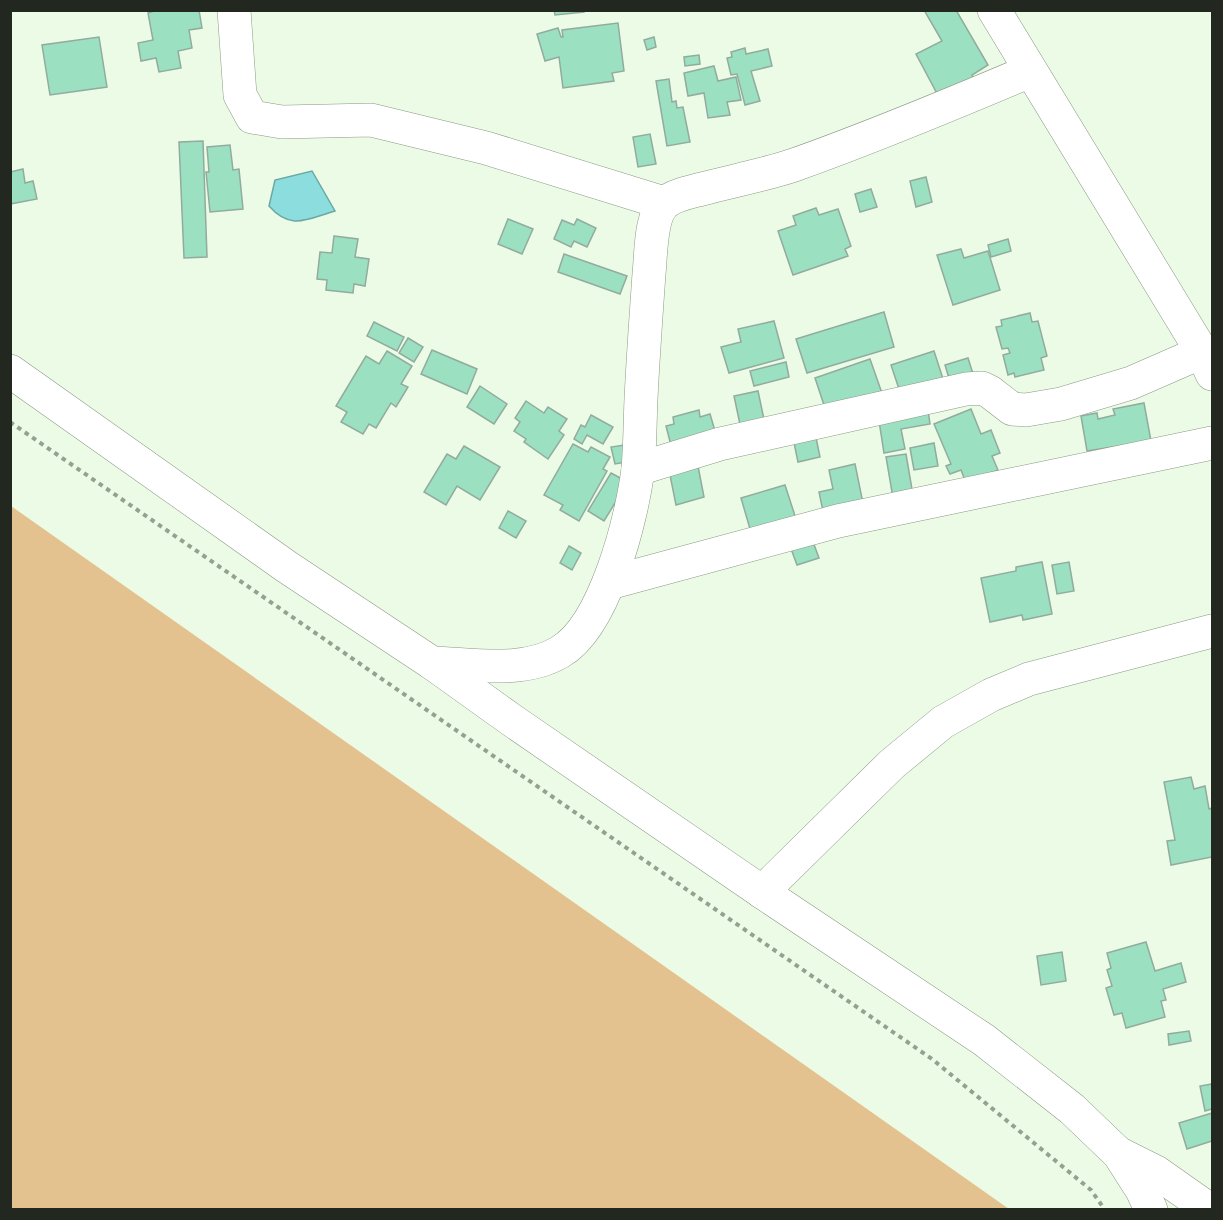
<svg xmlns="http://www.w3.org/2000/svg" width="1223" height="1220" font-family="Merriweather,serif">
<rect width="100%" height="100%" fill="#ecfbe5"/>
<polygon fill="#e4c28f" points="10,506 11,506 1009,1209 11,1209"/>
<path fill="#8bdedd" stroke="#6ca7a4" stroke-width="1.5" d="M312,171L335,211C307,219 291,231 269,206L275,180Z"/>
<g fill="#9be0c1" stroke="#92ab9f" stroke-width="1.5">
<polygon points="157,10 199,10 202,28 189,30 192,48 178,51 181,68 159,72 156,58 141,61 138,43 153,40 148,13"/>
<polygon points="554,10 584,10 584,12 555,15"/>
<polygon points="924,10 956,10 988,65 972,75 976,83 941,101 916,54 942,41"/>
<polygon points="618,23 624,71 612,73 614,81 563,88 559,57 545,61 537,34 558,28 561,37 563,37 562,30"/>
<polygon points="99,37 107,87 50,95 42,45"/>
<polygon points="654,37 656,47 647,50 644,40"/>
<polygon points="745,48 746,54 768,49 772,66 751,71 760,101 745,105 737,74 731,75 727,58 732,57 731,52"/>
<polygon points="699,55 700,64 685,66 684,57"/>
<polygon points="714,66 718,81 736,77 741,100 727,102 730,115 708,118 704,93 688,96 684,73"/>
<polygon points="669,79 672,102 676,101 677,108 683,107 690,142 667,146 656,81"/>
<polygon points="650,134 656,164 638,167 633,137"/>
<polygon points="203,141 207,257 184,258 179,142"/>
<polygon points="230,145 233,170 239,169 243,209 210,212 206,172 209,172 207,147"/>
<polygon points="23,169 25,183 33,181 37,199 10,204 10,172"/>
<polygon points="926,177 932,202 916,207 910,181"/>
<polygon points="871,189 877,207 860,212 855,194"/>
<polygon points="816,208 819,215 838,209 851,246 845,249 848,256 793,275 778,231 796,225 793,216"/>
<polygon points="508,219 533,229 522,254 498,244"/>
<polygon points="577,219 596,228 587,247 574,241 571,247 554,239 562,220 574,225"/>
<polygon points="334,236 358,239 355,257 369,259 365,286 354,284 353,293 326,290 327,280 317,279 320,252 332,253"/>
<polygon points="1008,239 1011,251 991,257 988,245"/>
<polygon points="961,249 964,258 988,251 1000,290 953,305 937,255"/>
<polygon points="564,254 627,276 620,294 558,272"/>
<polygon points="884,312 894,347 807,373 796,339"/>
<polygon points="1030,313 1032,322 1038,321 1047,356 1041,358 1044,370 1015,377 1014,373 1008,375 1003,355 1010,353 1008,348 1002,349 996,327 1002,326 1001,320"/>
<polygon points="774,321 784,358 729,373 721,347 741,342 738,329"/>
<polygon points="374,322 404,337 397,351 367,336"/>
<polygon points="408,338 423,347 414,362 399,353"/>
<polygon points="432,350 477,369 467,394 421,374"/>
<polygon points="387,351 412,366 401,384 408,387 396,407 391,403 376,428 369,424 363,434 341,422 347,412 336,406 366,356 379,364"/>
<polygon points="934,351 945,385 902,398 891,365"/>
<polygon points="968,358 974,377 951,385 945,365"/>
<polygon points="870,359 883,396 827,414 815,378"/>
<polygon points="786,362 789,377 754,386 750,371"/>
<polygon points="480,386 507,404 494,424 467,407"/>
<polygon points="758,391 765,424 741,429 734,396"/>
<polygon points="526,401 544,413 548,407 567,419 559,431 564,435 548,459 524,442 526,439 514,431 520,422 515,418"/>
<polygon points="1144,403 1151,441 1125,451 1124,445 1087,451 1081,416 1097,413 1098,419 1115,415 1113,409"/>
<polygon points="971,409 981,434 991,430 1000,453 992,456 998,470 966,483 961,470 950,474 946,466 951,464 934,424"/>
<polygon points="699,410 700,417 710,414 718,441 673,453 666,426 674,424 673,417"/>
<polygon points="928,410 930,424 901,429 905,449 884,453 879,421"/>
<polygon points="591,415 613,427 603,444 587,435 582,444 574,439 581,425 585,427"/>
<polygon points="814,428 820,457 798,462 792,433"/>
<polygon points="934,443 938,466 914,470 910,448"/>
<polygon points="573,444 588,452 591,447 610,457 603,469 607,471 579,521 560,510 563,505 544,495"/>
<polygon points="624,445 627,462 615,464 611,447"/>
<polygon points="464,446 500,467 480,500 457,486 446,505 424,492 447,454 456,459"/>
<polygon points="906,454 913,495 893,498 886,457"/>
<polygon points="697,461 704,497 676,505 669,470"/>
<polygon points="855,464 864,508 823,511 819,492 833,489 829,470"/>
<polygon points="611,473 628,482 604,521 588,511"/>
<polygon points="785,485 798,525 753,539 741,498"/>
<polygon points="508,511 526,521 516,538 499,528"/>
<polygon points="812,539 819,558 797,565 790,546"/>
<polygon points="569,546 581,553 572,570 560,563"/>
<polygon points="1042,562 1052,614 1023,620 1022,615 990,622 981,578 1016,571 1016,567"/>
<polygon points="1069,562 1074,591 1057,594 1052,565"/>
<polygon points="1191,777 1194,789 1205,786 1209,809 1212,808 1212,857 1171,865 1167,841 1175,840 1164,782"/>
<polygon points="1146,942 1155,971 1181,963 1186,982 1163,989 1166,1000 1161,1001 1165,1017 1126,1028 1122,1013 1114,1015 1106,988 1112,986 1107,970 1111,968 1107,953"/>
<polygon points="1062,952 1066,981 1041,985 1037,956"/>
<polygon points="1189,1031 1191,1041 1169,1045 1168,1034"/>
<polygon points="1212,1084 1212,1109 1205,1111 1200,1086"/>
<polygon points="1212,1113 1212,1141 1187,1149 1179,1123"/>
</g>
<g fill="none" stroke-linecap="round" stroke-linejoin="round">
<g stroke="#8b9985" stroke-width="34">
<g id="minor">
<polyline points="234,10 240,95 252,117 282,122 371,120 486,148 664,203"/>
<polyline points="994,10 1202,352 1212,374"/>
<polyline points="10,371 287,567 432,663 513,721 762,892 984,1040 1072,1109 1119,1154 1142,1190 1151,1210"/>
<polyline points="638,469 720,444 966,389 982,388 990,392 1012,409 1026,410 1061,404 1131,383 1202,352"/>
<polyline points="609,583 838,521 1212,443"/>
<path d="M432,663C473,664 523,674 560,652C605,626 632,518 638,469C640,446 640,422 641,399C643,357 646,316 649,274C651,256 650,215 665,203C674,195 691,192 702,189C732,181 764,175 794,165C873,137 952,104 1030,71"/>
<polyline points="762,892 892,764 943,722 991,695 1029,679 1212,631"/>
<polyline points="1120,1154 1156,1172 1210,1210"/>
</g>
</g>
<polyline stroke="#95a090" stroke-width="4" stroke-dasharray="4.5 4.5" stroke-linecap="butt" points="10,422 932,1059 1091,1190 1105,1210"/>
<use href="#minor" stroke="#fff" stroke-width="33"/>
</g>
<rect width="1223" height="1220" fill="none" stroke="#222820" stroke-width="24"/>
</svg>
